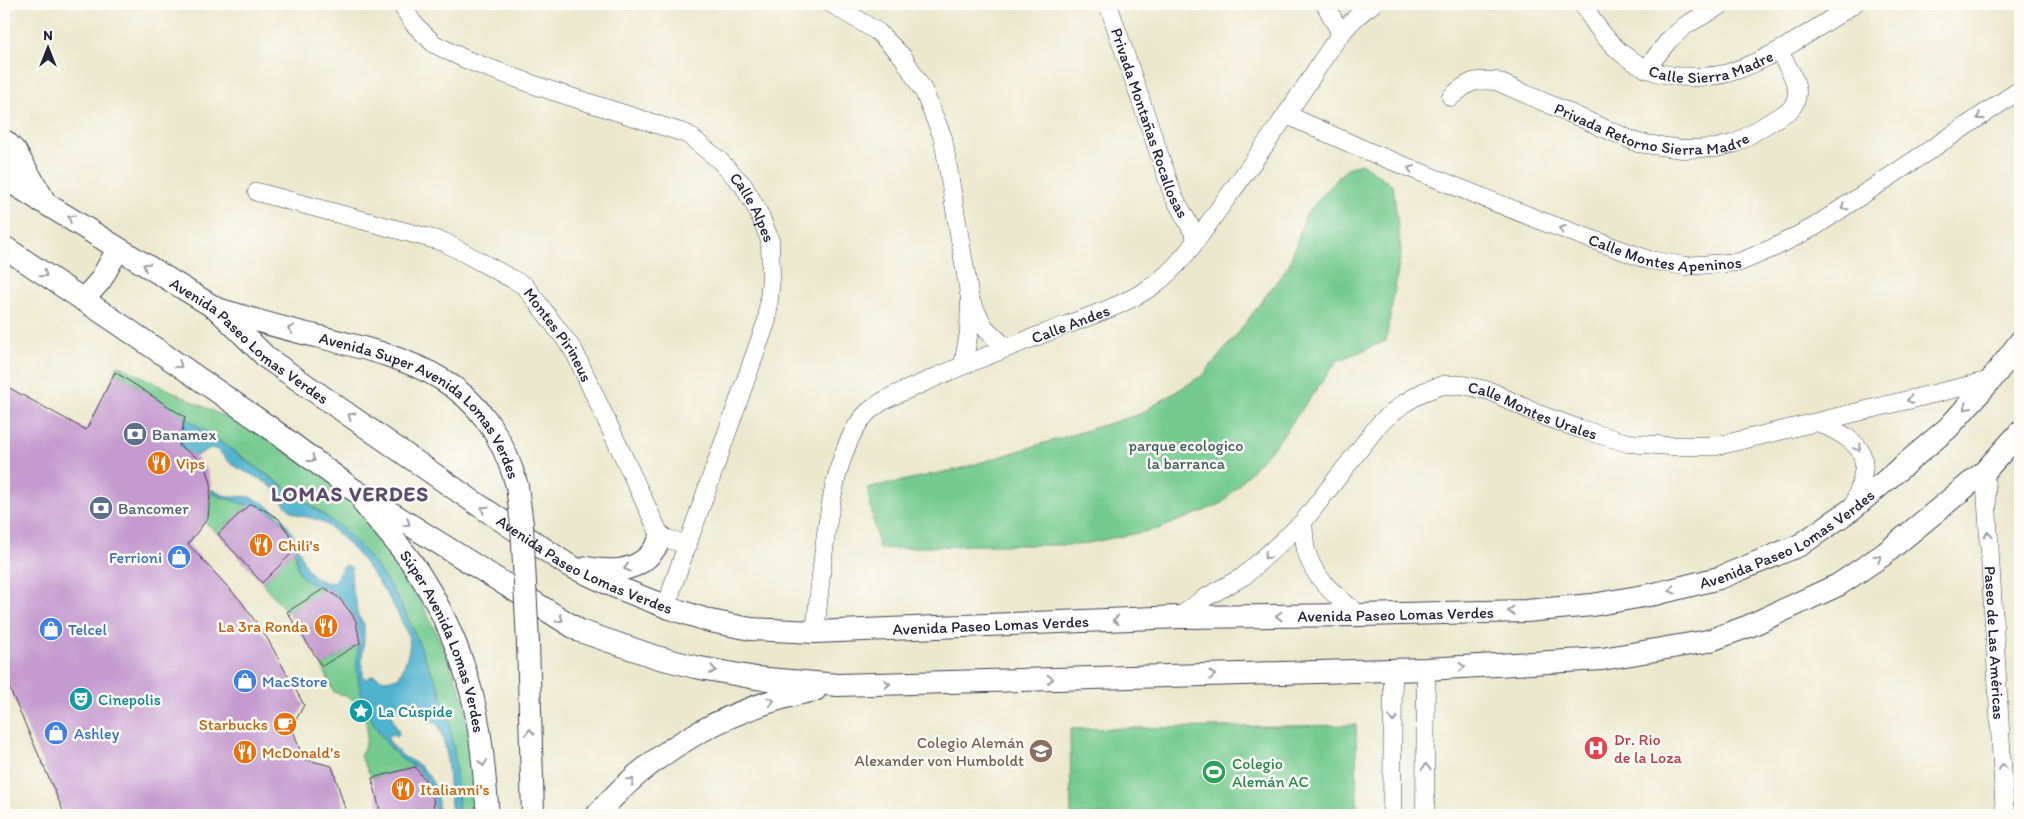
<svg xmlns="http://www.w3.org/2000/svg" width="2024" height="819" font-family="Itim,sans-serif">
<rect width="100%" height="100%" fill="#fdfcf7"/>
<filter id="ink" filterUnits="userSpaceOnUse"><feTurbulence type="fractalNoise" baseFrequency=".02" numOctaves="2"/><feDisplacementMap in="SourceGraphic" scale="10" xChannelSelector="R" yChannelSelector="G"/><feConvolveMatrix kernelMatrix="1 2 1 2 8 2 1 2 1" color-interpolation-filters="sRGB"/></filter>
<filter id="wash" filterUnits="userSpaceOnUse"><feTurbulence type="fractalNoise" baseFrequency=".0096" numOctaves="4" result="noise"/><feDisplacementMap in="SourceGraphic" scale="20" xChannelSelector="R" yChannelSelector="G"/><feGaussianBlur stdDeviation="1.12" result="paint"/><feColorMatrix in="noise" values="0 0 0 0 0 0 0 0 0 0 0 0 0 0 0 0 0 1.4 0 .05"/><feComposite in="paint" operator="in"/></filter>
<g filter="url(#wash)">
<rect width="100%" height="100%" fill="#ece8cd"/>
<g fill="#75cb8f" stroke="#4c7665">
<polygon points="1361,163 1393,185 1401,252 1386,341 1337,361 1278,442 1221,504 1158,529 1078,545 976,545 879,549 867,488 959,469 1140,414 1203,375 1235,337 1289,265 1306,214 1347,168"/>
<path d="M118,365L256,432L345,491L380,533L414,587L445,651L463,696L474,752L480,815H459C457,774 454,731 440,691C436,679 429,668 424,656C400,593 374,554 321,512L185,417L115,372Z"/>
<polygon points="211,492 223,498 250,504 218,534 204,521 208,513"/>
<path d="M295,550C296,572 302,583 325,588L287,612L262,583Z"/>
<path d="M360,643C355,683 363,713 390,744C398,753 404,762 415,767L372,778L360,756C372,738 369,709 348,697C344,695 338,694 334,692L322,666Z"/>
<polygon points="1356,725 1357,815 1071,815 1070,729"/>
</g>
<path fill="#4fb2ce" stroke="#386a84" d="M185,417L342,528C383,568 403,603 424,656C429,667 436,679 440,691C454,730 457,774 459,815H452L446,749L438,724L427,720C422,691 409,703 393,714L392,718L399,733L397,737L389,734L388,739C394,747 399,754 408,759C411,761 415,762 418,765C433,775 440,798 438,815H434C435,798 429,779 415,768C408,762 400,759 394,752C386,743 378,731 372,721C363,704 357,681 357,662C358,649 360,638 356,624C353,610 339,594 325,588C318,585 311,585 304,579C293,568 298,553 293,540C276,501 242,509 211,492V489C218,492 225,497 233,497C240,497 245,495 252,498C266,502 280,515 288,527C303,547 300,582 333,583L343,567L347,565L351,567L352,590L356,601L357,614L364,624V639L362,660L363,676L366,679L373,675L384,680L398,678C403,672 412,646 409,639C399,606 352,538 322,522C312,516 299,518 290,510C282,504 279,493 272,487C259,476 242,472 229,462C225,458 220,451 215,449C209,446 201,455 195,456L179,446Z"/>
<g id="blocks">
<g fill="#c59bcf">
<polygon points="115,372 185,417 179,446 195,456 207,470 211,483 208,518 188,544 241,601 267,638 304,705 292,727 303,759 332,766 347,815 65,815 4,676 4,385 86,430"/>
<polygon points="250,504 263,509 279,519 293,541 295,550 262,583 218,534"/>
<polygon points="325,588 339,598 351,613 356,621 360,643 322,666 287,612"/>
<polygon points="415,767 428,784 433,795 434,815 381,815 372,778"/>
</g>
</g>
</g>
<g filter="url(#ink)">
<use href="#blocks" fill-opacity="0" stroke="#404051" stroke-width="1"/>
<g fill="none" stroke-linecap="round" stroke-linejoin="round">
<g stroke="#404051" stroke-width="19">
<g id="minor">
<path id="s1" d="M401,4L413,23L434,44L467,60L543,88L687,134L719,160L743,185L758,211L770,240L771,278L767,320L673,585L667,607"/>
<polyline points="832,4 878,32 903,57 924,92 943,138 970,299 969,332 963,365"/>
<path id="s2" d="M1108,4L1173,195L1197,239"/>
<polyline points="1325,4 1341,34"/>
<path id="s3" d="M1583,4C1608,50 1642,79 1697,77C1708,76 1721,76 1731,72C1776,57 1815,29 1854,4"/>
<polyline points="1646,69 1669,40 1686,25 1723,4"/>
<path id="s4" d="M1451,97C1468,82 1473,79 1496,81L1638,143L1682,149L1716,148L1736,143L1790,110C1807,91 1789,70 1779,52"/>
<path id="s5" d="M1287,115L1365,150L1544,222L1649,260L1685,266L1740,262L1773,248L1814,227L2020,90"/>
<path id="s6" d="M257,192L444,242L525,286L574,351L661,537L688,545"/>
<polyline points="970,300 985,328 1006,348"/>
<path d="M1818,422C1870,446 1872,457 1852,509"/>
<path id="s7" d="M1985,471L2005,815"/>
<path d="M1303,522C1304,531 1304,541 1306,550C1313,579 1338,598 1360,615"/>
<path id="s8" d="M1179,617L1203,599L1244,576L1303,522L1380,423L1403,404L1423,392L1443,385H1463L1490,391L1538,414L1580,429L1628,443L1670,446H1717L1991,380"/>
<path id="s9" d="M815,632C822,576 827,454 866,414C882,398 905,391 925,382C971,361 1017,344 1064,326C1095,314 1127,304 1154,285C1184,263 1203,230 1224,202C1252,164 1279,126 1305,87C1325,57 1343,23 1373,4"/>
<polyline points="1392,815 1393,670"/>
<polyline points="1425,815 1426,669"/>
</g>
</g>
<g stroke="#404051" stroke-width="24">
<g id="major">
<path id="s10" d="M4,178L217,309L267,358L471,500L568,565L616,587L667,607L710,621L751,629L815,632L1179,617L1360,615L1526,611L1592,605L1655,594L1719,578L1800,545L1852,509L1948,428L1991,380L2020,342"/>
<polyline points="4,247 115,321 269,427 351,488 580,631 656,657 695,667 756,678 838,685 1426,669 1602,659 1708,641 1749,626 1838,585 1883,555 1985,471 2020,432"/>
<polyline points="83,300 100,281 118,249"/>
<path id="s11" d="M221,310C252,319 284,329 316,336C414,360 486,377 517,486"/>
<path id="s12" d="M364,504C381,524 398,543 412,563C439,602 460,649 472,695C482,734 484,775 488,815"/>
<path d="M587,568C619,574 647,570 661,537"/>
<polyline points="528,643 533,815"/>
<path d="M597,815C653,749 731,707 815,690"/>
</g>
</g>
<g stroke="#404051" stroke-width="28">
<polyline id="highway" points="4,143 14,153 41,199"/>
</g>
<use href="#minor" stroke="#fff" stroke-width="18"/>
<use href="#major" stroke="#fff" stroke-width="22"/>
<use href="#highway" stroke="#fff" stroke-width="26"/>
<g stroke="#404051" stroke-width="24" stroke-linecap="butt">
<polyline id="major-bridge" points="517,486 522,525 528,643"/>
</g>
<use href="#major-bridge" stroke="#fff" stroke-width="22"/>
</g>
<defs><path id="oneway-chevron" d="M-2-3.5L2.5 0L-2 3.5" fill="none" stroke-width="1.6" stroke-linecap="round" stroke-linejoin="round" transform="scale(1.25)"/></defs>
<g stroke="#9c9ca7">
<use href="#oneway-chevron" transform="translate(1980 117) rotate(147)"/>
<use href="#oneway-chevron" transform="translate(1411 169) rotate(-158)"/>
<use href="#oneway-chevron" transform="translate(1844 207) rotate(147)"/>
<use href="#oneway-chevron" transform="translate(71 218) rotate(-148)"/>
<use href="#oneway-chevron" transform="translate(1562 229) rotate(-160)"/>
<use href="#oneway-chevron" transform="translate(146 266) rotate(-149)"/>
<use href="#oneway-chevron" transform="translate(44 274) rotate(34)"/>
<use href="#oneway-chevron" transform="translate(291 329) rotate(-165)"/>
<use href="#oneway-chevron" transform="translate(179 365) rotate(35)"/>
<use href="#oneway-chevron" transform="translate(1910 400) rotate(167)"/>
<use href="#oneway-chevron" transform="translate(1967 407) rotate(132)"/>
<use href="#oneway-chevron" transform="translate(351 416) rotate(-145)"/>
<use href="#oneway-chevron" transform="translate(1858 448) rotate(59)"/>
<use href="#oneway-chevron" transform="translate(312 459) rotate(37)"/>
<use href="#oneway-chevron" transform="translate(484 509) rotate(-146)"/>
<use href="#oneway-chevron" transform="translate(407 523) rotate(32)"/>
<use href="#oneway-chevron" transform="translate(1988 535) rotate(-94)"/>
<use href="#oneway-chevron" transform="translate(1267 556) rotate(137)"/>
<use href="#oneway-chevron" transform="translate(1878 558) rotate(-34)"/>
<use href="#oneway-chevron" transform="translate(627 568) rotate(164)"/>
<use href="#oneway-chevron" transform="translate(1672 590) rotate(165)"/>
<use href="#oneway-chevron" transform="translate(1511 611) rotate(178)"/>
<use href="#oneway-chevron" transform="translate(1279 616) rotate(179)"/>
<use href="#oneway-chevron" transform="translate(560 619) rotate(32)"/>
<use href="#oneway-chevron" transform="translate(1116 620) rotate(178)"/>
<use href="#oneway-chevron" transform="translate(1462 667) rotate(-3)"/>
<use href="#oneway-chevron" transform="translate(713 670) rotate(10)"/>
<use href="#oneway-chevron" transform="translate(1212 675) rotate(-2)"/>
<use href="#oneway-chevron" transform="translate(1050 679) rotate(-2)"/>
<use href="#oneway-chevron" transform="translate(887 684) rotate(-2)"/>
<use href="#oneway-chevron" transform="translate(771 701) rotate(-17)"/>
<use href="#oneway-chevron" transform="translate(1393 719) rotate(91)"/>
<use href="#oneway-chevron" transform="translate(530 732) rotate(-92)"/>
<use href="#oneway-chevron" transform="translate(483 763) rotate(84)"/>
<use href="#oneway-chevron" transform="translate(1426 767) rotate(-90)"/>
<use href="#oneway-chevron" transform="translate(2003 767) rotate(-94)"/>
<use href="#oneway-chevron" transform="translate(631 781) rotate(-41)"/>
</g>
</g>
<defs>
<g id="bank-disc" transform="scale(1.25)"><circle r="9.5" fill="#5c6f8a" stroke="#fdfcf7"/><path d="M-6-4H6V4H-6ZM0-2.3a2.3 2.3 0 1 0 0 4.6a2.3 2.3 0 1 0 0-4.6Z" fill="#fff"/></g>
<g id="restaurant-disc" transform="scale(1.25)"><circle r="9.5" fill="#e8710a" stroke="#fdfcf7"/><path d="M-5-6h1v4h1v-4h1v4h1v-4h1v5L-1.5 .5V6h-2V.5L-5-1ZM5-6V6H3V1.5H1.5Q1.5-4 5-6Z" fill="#fff"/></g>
<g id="shop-disc" transform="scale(1.25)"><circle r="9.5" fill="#3f7fe0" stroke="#fdfcf7"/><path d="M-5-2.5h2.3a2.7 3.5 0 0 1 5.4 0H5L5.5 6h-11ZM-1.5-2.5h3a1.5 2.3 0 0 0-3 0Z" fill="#fff"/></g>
<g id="theatre-disc" transform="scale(1.25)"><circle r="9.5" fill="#0f9aa8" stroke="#fdfcf7"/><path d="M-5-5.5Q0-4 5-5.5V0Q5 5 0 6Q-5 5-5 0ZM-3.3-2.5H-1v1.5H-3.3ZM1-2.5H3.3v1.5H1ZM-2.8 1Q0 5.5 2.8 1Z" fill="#fff"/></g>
<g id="sight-disc" transform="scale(1.25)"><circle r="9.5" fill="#0f9aa8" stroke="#fdfcf7"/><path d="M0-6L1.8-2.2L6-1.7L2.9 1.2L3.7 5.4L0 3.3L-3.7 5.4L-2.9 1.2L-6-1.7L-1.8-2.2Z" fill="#fff"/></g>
<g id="cafe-disc" transform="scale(1.25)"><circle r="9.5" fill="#e8710a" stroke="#fdfcf7"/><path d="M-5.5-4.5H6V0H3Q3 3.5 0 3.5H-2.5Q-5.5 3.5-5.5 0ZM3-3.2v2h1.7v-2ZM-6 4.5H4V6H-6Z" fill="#fff"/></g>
<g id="hospital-disc" transform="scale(1.25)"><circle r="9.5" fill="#e0444e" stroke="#fdfcf7"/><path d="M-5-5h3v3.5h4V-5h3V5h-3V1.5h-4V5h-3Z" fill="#fff"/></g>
<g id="school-disc" transform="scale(1.25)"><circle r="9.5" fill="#8d6e63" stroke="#fdfcf7"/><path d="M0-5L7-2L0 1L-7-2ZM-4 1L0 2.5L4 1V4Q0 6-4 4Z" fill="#fff"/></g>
<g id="stadium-disc" transform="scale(1.25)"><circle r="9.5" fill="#2e9e5b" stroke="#fdfcf7"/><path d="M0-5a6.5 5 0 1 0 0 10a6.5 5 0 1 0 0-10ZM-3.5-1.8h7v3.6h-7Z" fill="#fff"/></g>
</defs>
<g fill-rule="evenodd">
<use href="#bank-disc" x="135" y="434"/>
<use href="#restaurant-disc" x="159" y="463"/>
<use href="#bank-disc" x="101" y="508"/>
<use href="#restaurant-disc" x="261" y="545"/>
<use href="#shop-disc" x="179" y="557"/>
<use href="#restaurant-disc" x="326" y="626"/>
<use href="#shop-disc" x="51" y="629"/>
<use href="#shop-disc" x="245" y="681"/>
<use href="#theatre-disc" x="81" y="699"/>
<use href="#sight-disc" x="361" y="711"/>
<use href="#cafe-disc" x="285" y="724"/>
<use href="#shop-disc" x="56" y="733"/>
<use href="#hospital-disc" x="1596" y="748"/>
<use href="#school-disc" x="1041" y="751"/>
<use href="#restaurant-disc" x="245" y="752"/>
<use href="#stadium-disc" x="1214" y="772"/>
<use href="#restaurant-disc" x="403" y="789"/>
</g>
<g text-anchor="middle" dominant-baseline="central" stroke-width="5" stroke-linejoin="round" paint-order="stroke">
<g font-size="16" fill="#22223b" stroke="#fdfcf7">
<text stroke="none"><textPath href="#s3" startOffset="159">Calle Sierra Madre</textPath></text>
<text stroke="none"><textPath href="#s4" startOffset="216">Privada Retorno Sierra Madre</textPath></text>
<text stroke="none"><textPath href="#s2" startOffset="126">Privada Montañas Rocallosas</textPath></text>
<text stroke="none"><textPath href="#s1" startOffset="421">Calle Alpes</textPath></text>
<text stroke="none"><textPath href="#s5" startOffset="405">Calle Montes Apeninos</textPath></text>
<text stroke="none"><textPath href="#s9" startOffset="451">Calle Andes</textPath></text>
<text stroke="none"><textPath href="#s6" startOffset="345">Montes Pirineus</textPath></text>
<text stroke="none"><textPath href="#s10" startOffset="295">Avenida Paseo Lomas Verdes</textPath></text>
<text stroke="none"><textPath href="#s11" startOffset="230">Avenida Super Avenida Lomas Verdes</textPath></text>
<text stroke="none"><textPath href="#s8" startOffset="451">Calle Montes Urales</textPath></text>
<text stroke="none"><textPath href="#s10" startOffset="1930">Avenida Paseo Lomas Verdes</textPath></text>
<text stroke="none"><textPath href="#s10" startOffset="700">Avenida Paseo Lomas Verdes</textPath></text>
<text stroke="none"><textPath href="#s10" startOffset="1525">Avenida Paseo Lomas Verdes</textPath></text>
<text stroke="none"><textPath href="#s10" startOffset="1120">Avenida Paseo Lomas Verdes</textPath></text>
<text stroke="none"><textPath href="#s12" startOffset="161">Súper Avenida Lomas Verdes</textPath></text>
<text stroke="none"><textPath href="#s7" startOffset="172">Paseo de Las Américas</textPath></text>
</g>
<g font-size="16" fill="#4e5e75" stroke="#fdfcf7" text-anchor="start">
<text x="152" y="434">Banamex</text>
<text x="118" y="508">Bancomer</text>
</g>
<g font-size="16" fill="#3f5d58" stroke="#fdfcf7">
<text x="1186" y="445">parque ecologico<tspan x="1186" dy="18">la barranca</tspan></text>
</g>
<g font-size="16" fill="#c56008" stroke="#fdfcf7" text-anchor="start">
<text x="176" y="463">Vips</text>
<text x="278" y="545">Chili's</text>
<text x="308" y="626" text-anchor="end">La 3ra Ronda</text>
<text x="268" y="724" text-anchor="end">Starbucks</text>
<text x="262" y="752">McDonald's</text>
<text x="420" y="789">Italianni's</text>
</g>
<g font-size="16" fill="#366cbe" stroke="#fdfcf7" text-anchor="start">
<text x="162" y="557" text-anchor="end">Ferrioni</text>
<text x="68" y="629">Telcel</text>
<text x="262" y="681">MacStore</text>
<text x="74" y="733">Ashley</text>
</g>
<g font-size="16" fill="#0d838f" stroke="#fdfcf7" text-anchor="start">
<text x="98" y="699">Cinepolis</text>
<text x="378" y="711">La Cúspide</text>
</g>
<g font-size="16" fill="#be3a42" stroke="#fdfcf7" text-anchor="start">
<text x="1614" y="739">Dr. Rio<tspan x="1614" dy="18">de la Loza</tspan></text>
</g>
<g font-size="16" fill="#785e54" stroke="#fdfcf7" text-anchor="end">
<text x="1024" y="742">Colegio Alemán<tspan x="1024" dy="18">Alexander von Humboldt</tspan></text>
</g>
<g font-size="16" fill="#27864d" stroke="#fdfcf7" text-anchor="start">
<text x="1232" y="763">Colegio<tspan x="1232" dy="18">Alemán AC</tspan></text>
</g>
<g font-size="21" font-weight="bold" letter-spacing="1" fill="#5b4c6f" stroke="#fdfcf7">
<text x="350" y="493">LOMAS VERDES</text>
</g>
</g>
<rect width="2024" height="819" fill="none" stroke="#fdfcf7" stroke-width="20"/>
<g transform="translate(48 48)" stroke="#fdfcf7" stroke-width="4" paint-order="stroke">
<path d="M0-4L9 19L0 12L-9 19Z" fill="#22223b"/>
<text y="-8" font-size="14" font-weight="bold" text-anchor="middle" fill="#22223b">N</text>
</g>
</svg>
